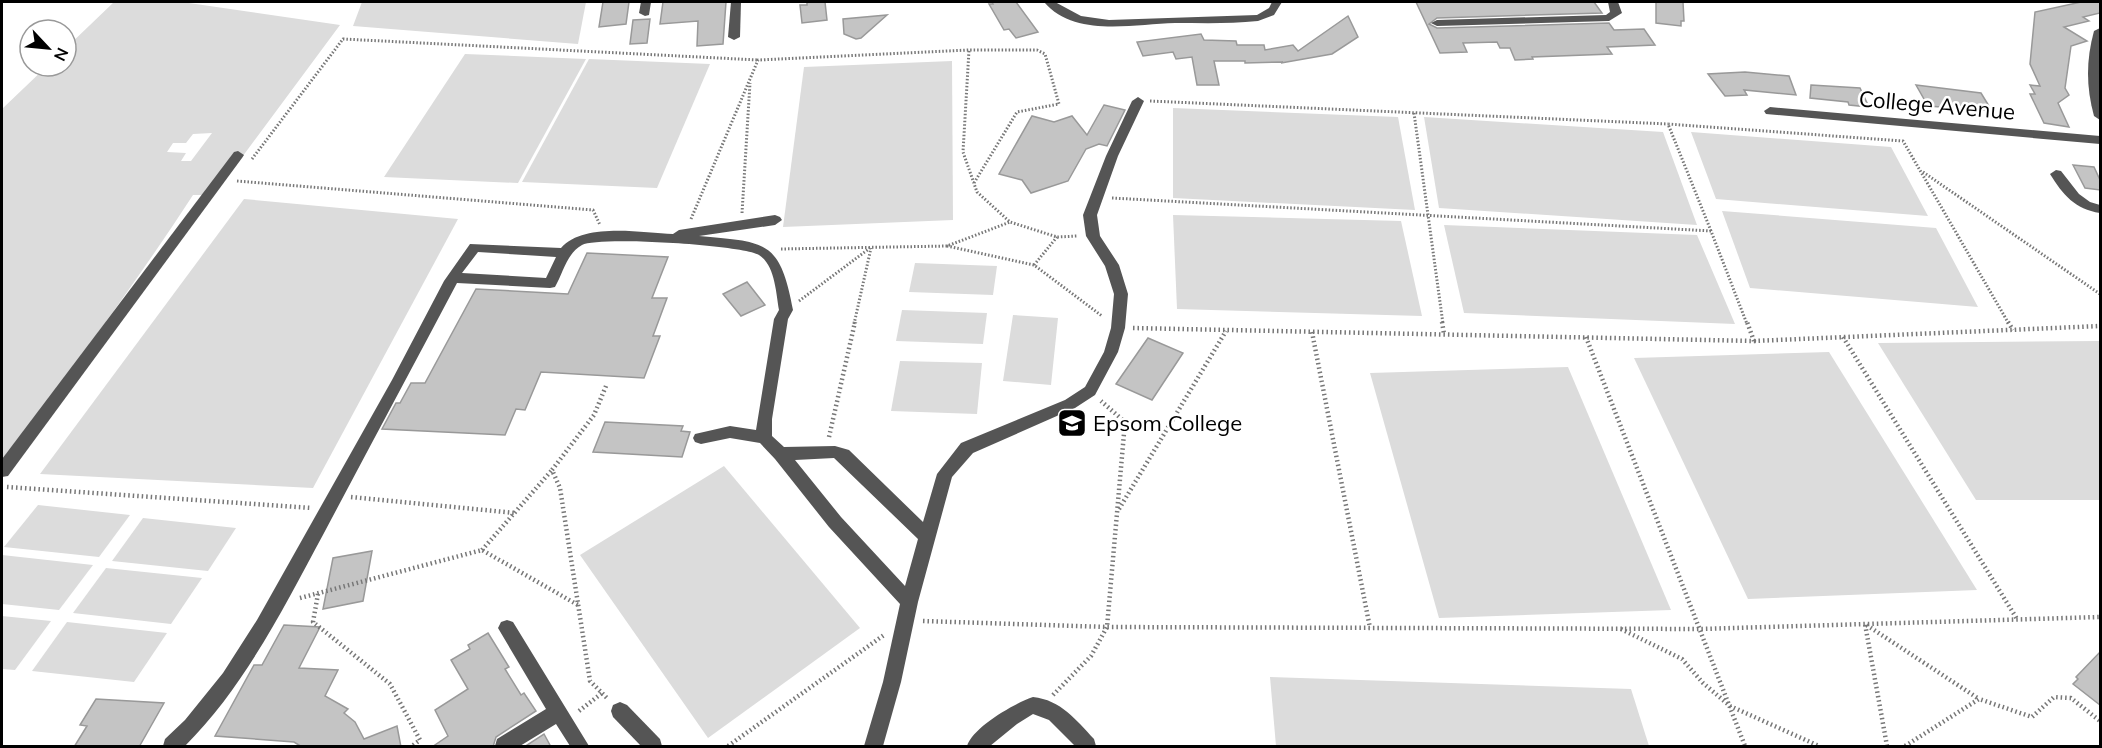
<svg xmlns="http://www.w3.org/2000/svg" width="2102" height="748" font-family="Mulish,sans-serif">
<rect width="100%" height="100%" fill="#fff"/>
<g fill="#dcdcdc" fill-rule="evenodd">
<path d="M114,2H182L340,25L214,195H193C133,287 69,374 2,459V109L47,66H66V48ZM212,133L191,161H181L186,153L167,152L173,143H186L193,134Z"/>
<polygon points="362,2 586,2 578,44 353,26"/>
<polygon points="465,54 586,59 518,183 384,177"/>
<polygon points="589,59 710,64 657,188 522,182"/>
<polygon points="952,61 953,220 783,227 804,67"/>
<polygon points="1173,108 1398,117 1415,210 1173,198"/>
<polygon points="1424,117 1663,132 1697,225 1439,208"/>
<polygon points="1691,132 1891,147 1928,216 1716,199"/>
<polygon points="244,199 458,219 313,488 40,474"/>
<polygon points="1722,211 1936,228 1978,307 1750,288"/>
<polygon points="1173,215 1401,221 1422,316 1177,309"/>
<polygon points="1444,225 1697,235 1735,324 1464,313"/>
<polygon points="915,263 997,266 993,295 909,292"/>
<polygon points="902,310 987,313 983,344 896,341"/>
<polygon points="1013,315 1058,318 1051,385 1003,381"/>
<polygon points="2100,341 2100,500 1976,500 1878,343"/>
<polygon points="1829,352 1977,590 1748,599 1634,358"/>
<polygon points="900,361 982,363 977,414 891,411"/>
<polygon points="1568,367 1671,610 1439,618 1370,373"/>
<polygon points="724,466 860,628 708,738 580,555"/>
<polygon points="38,505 130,515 99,557 4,547"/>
<polygon points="143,518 236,528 208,571 112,561"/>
<polygon points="2,555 93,565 59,610 2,604"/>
<polygon points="106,568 202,578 171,624 73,613"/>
<polygon points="2,616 51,621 15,670 2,669"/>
<polygon points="67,622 167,633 134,682 32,671"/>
<polygon points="1270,677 1631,689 1649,746 1276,746"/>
</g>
<g fill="#c4c4c4" stroke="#999" stroke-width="1.5">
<polygon points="603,2 629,2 626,24 599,27"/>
<polygon points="663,2 726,2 723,44 697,46 698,21 660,24"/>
<polygon points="807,2 825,2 827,20 802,23 800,5 807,5"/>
<polygon points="992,2 1016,2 1038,32 1016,38 1009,29 1004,30 989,4 993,4"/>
<polygon points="1416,2 1594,2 1602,13 1437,18 1429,24 1437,28 1609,23 1614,30 1644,29 1655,45 1607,47 1612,54 1532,57 1533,59 1515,60 1510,48 1500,48 1497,42 1463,43 1467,52 1440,53"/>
<polygon points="1656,2 1683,2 1684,21 1681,21 1681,26 1656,23"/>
<polygon points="2081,2 2100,2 2100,13 2083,17 2089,21 2064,27 2087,41 2071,46 2065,88 2069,95 2058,103 2069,127 2044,123 2030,94 2035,94 2030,85 2040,86 2030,64 2035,12"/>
<polygon points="887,15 861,38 856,39 844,34 843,19"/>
<polygon points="1348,16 1358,37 1332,54 1281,63 1283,62 1245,63 1245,61 1214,61 1219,85 1197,85 1192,57 1176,59 1173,52 1143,56 1137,42 1201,34 1204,40 1236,41 1237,45 1264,45 1265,50 1293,45 1298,51"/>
<polygon points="650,19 647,43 630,44 633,20"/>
<polygon points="1745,72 1789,76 1796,95 1744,90 1747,95 1725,96 1708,74"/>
<polygon points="1811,85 1860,88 1869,107 1849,105 1848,102 1810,98"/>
<polygon points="1916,85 1981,93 1992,111 1928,106"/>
<polygon points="1104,105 1125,110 1107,146 1099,144 1086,149 1068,181 1031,193 1022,180 999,174 1032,116 1054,122 1072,116 1087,135"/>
<polygon points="2073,165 2094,167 2100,180 2100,190 2085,188"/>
<polygon points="587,253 668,257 652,298 667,298 653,336 660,336 644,378 541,372 525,410 516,409 505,435 382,429 396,403 400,403 411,383 425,383 476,289 568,294"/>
<polygon points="747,282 765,305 741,316 723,294"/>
<polygon points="1148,338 1183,353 1152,400 1116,384"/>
<polygon points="605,422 683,426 681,431 690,432 682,457 593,452"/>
<polygon points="372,551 363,601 323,609 333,558"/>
<polygon points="284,625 320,627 299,668 338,670 325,696 348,709 344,713 355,722 364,739 397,726 401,747 302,747 294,742 215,736 254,665 262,665"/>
<polygon points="488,633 509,667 505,669 521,695 524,693 536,711 496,737 493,747 432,747 448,736 435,710 468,689 451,660 470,649 468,645"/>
<polygon points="2100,652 2100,705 2073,684 2078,679 2076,677"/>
<polygon points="96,699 164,703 139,747 74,747 87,726 80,725"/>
<polygon points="544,734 551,747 524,747"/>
</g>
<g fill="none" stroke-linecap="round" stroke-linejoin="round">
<g stroke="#777" stroke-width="3" stroke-dasharray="1.5 2" stroke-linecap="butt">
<polyline points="1150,101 1668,124"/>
<polyline points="1414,113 1443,324"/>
<polyline points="252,159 343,39 758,60"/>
<polyline points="1923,172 2100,294"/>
<polyline points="237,181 593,210 600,225"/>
<polyline points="974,183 1017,112 1059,104 1045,54 1037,50 969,50 963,152 977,192 1010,222 1057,237 1077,236"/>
<polyline points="1112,198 1711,231 1747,324"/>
<polyline points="742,213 750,83"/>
<polyline points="691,219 758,60 969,50"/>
<polyline points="1711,231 1668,124 1903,141 2009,324"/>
<polyline points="947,246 1034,265 1102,316"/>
<polyline points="781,249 947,246 1010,222"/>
<polyline points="1034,265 1057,237"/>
<polyline points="799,301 870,248"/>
<polyline points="854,324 871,248"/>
</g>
<g stroke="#777" stroke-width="4.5" stroke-dasharray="1.5 3" stroke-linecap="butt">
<polyline points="1442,322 1444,334"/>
<polyline points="2008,322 2013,330"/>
<polyline points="1133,328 1754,341 1747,322"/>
<polyline points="1312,332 1370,628"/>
<polyline points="1586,337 1745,746"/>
<polyline points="1843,337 2017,619"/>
<polyline points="1754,341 2100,326"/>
<polyline points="606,386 594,415 552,470 560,488 590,681 608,699"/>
<polyline points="829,437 855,322"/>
<polyline points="7,487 312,508"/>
<polyline points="351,497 515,513"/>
<polyline points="1119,509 1226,331"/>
<polyline points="482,550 552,470"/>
<polyline points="318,594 313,622 390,684 420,740 412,746"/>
<polyline points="300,598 482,550 578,605"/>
<polyline points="923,621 1107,627 1700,629 2100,617"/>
<polyline points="1621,629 1682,659 1703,683 1730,706 1819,746"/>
<polyline points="1053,695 1091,656 1107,627 1125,422 1101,401"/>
<polyline points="579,711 602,693"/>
<polyline points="728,746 884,635"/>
<polyline points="1887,746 1865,624 1979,699"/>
<polyline points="1905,746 1979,699 2032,717 2054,697 2071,698 2100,721"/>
</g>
<g fill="#555" fill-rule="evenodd">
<polygon points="641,2 651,2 649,15 645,16 639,13"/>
<polygon points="731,2 741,2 740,37 734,40 728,37"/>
<path d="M1044,2H1055L1081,16L1109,20L1257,15L1269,8L1272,2H1282L1274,15L1258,21C1230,24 1203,23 1175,23C1133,24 1075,38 1044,2Z"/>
<polygon points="1608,2 1618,2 1622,13 1609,21 1437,26 1431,23 1437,20 1606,15 1610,12"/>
<path d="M2100,28V120L2094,116C2086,87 2086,60 2094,31Z"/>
<path d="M1138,97L1144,101L1118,156L1097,215L1100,236L1119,265L1128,294L1125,328L1118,352L1095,395L1075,408L973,453L952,477L918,602L901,682L883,746H864L883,682L900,604L829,527L775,459L760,443L730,438L701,444L695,442L693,438L695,434L730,426L756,430L774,319L779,310C776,293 775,265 759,255C743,245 598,236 582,245C567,253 563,273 555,287L550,288L457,283C413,366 368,450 324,533C284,607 245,686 185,746H163L165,739L185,720L223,673L257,620L392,380L444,281L470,244L561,248C584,222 642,233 673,234L679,230L775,215L780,217L782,220L775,225L699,236C766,242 780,240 793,310L788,319L772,419V436L784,447L835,446L849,450L923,522L937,474L961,443L1065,400L1085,387L1104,352L1111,328L1114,294L1105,266L1086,236L1083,215L1106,156L1132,101ZM478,252L556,257L546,278L462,273ZM834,458L918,539L905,586L841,517L795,460Z"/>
<polygon points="1770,107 2100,136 2100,144 1766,114 1764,111"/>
<polygon points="238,151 244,155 242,158 8,476 2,477 2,459 234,152"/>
<path d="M2056,170L2061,171L2079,194L2090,202L2100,205V213C2075,209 2063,195 2050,174Z"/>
<polygon points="507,620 513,622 589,746 570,746 556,724 520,746 495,746 497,739 546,709 498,628 501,622"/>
<path d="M1033,697C1061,700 1076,720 1094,739L1096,746H1075L1049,720L1033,714L1017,724L990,746H967C973,727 1015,703 1033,697Z"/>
<polygon points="620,702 627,705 660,739 662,746 641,746 613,717 611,711 613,705"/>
</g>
</g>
<defs>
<g id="school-square" transform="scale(1.5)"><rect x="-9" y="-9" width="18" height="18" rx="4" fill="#000" stroke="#fff"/><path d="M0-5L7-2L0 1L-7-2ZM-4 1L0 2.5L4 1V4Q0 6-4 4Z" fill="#fff"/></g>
</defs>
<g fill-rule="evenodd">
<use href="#school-square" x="1072" y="423"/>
</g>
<g text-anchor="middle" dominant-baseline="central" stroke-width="5" stroke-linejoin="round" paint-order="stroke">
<g font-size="22" fill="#000" stroke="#fff">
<text transform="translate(1937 105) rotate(5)">College Avenue</text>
</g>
<g font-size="22" fill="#000" stroke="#fff" text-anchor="start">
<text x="1093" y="423">Epsom College</text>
</g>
</g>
<rect width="2102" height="748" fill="none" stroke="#000000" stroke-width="6"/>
<g transform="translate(48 48) rotate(116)"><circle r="28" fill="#ffffff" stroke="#999999" stroke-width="1.5"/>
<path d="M0-4.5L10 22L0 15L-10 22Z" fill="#000000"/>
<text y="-9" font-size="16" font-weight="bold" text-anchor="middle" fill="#000000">N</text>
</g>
</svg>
